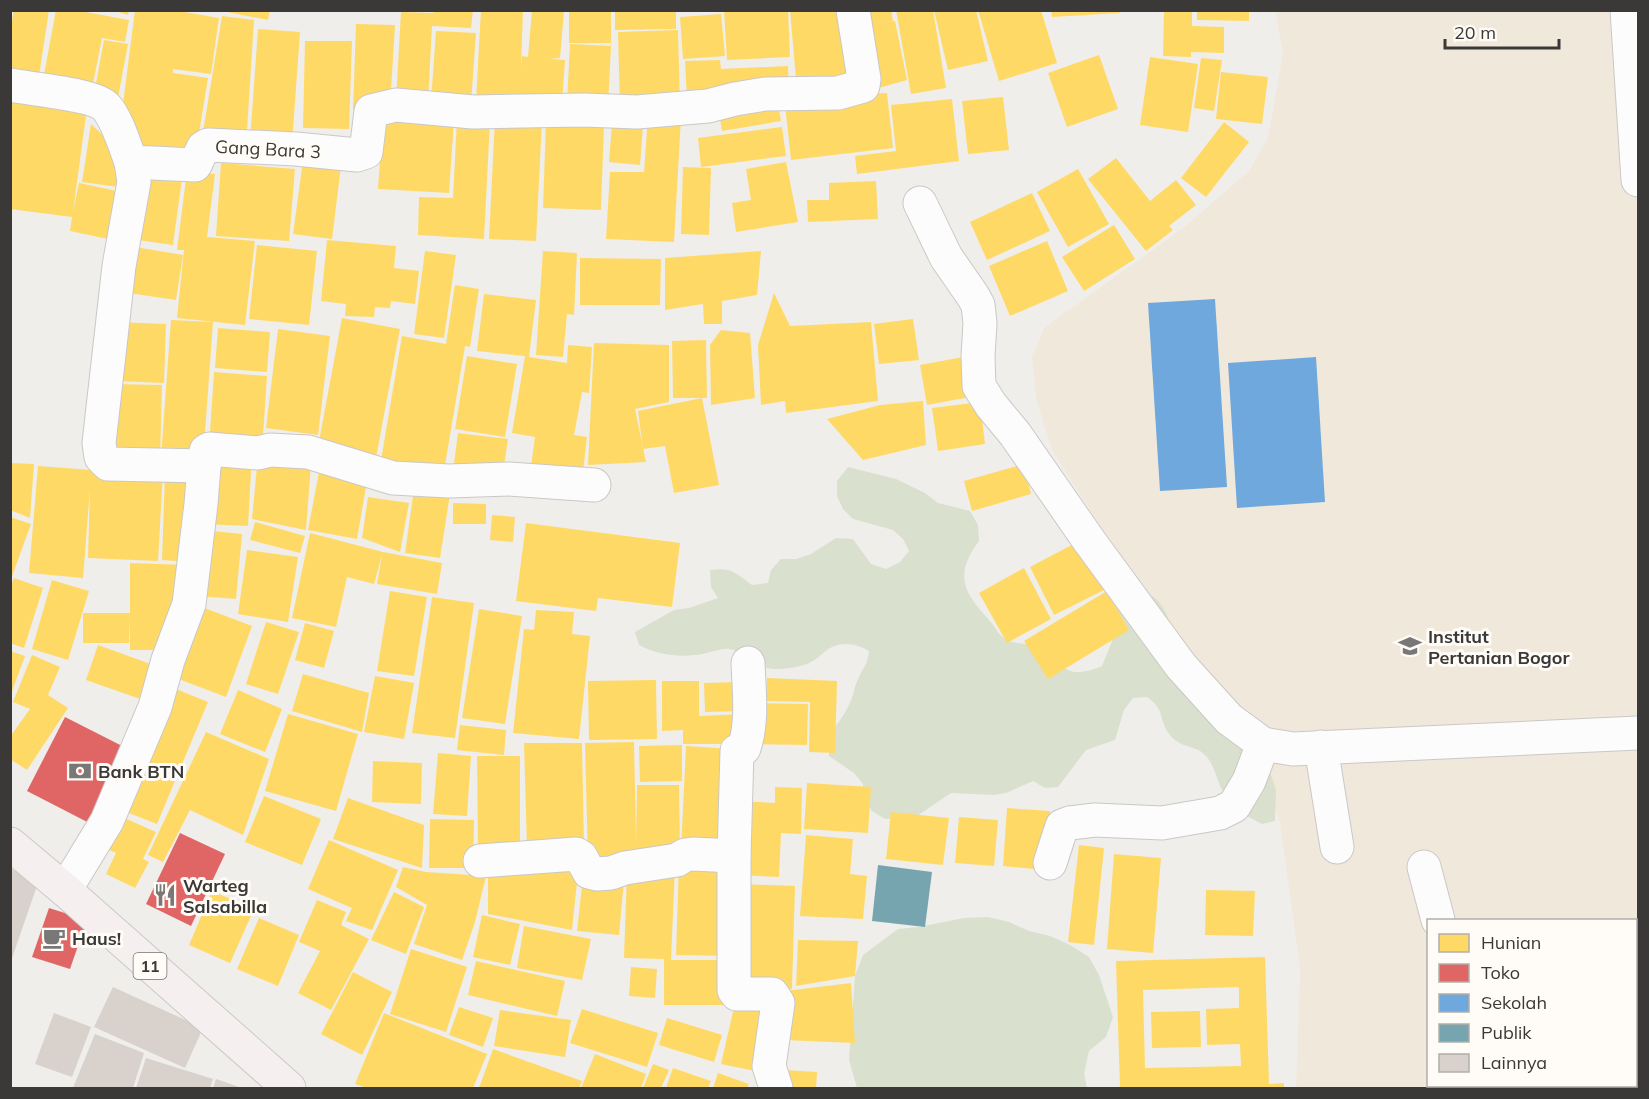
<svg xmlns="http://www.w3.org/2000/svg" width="1649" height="1099" font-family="Mulish,sans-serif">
<rect width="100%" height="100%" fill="#f0eeeb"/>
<path fill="#f1e8dc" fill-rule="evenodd" d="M1275,11H1638V1088H1296L1300,969L1280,822L1252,748L1111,543L1052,450L1036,399L1032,357L1044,328L1183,228L1250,170L1268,137L1283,53ZM1428,920H1636V1086H1428Z"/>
<g fill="#d9e0cd">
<path d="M848,467L896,479L925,493L938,503L970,511L978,525L979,541C953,576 964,593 990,621C995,627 999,635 1005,639C1015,645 1028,642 1037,648C1065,666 1066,681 1102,666L1113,639L1116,609L1121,594L1133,586C1159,596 1166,606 1172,633L1270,772L1276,790L1275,821L1262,824C1245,816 1230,805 1221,788C1216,777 1214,764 1205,755C1195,744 1179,750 1167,731C1158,715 1165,710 1147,697L1133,698L1124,710L1115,740L1086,750L1058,787L1045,788L1033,781L1006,793L993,795L951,793L914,818L885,819L872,811L865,799L863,784L854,773L829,756C828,729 838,727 849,705C854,696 854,686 859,677C864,666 867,666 869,651C857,644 843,641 830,648C822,653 817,660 807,664C795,668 773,672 762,666C751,661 741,651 729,649C721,648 710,653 702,654C681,658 657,655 639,645L635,632L674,610L689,608L718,598L711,587L710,570C731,567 736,573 752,585L768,583L771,570L781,559H796L811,554L836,538L853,539L871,564L886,569L900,562L909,551L903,539L893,530L853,519L843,509L837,496V481Z"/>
<polygon points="988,917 1009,922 1029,931 1050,936 1070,945 1089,957 1099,975 1113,1017 1106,1037 1089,1051 1084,1073 1087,1088 857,1088 849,1060 855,976 863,955 898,929 919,927 964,918"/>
</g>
<g fill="#ffd966" fill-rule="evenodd">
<polygon points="14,10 49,10 38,83 10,78 10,32"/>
<polygon points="56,10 75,10 129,20 125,42 102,38 92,89 43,80"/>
<polygon points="112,10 129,10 128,15"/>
<polygon points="135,10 173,10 219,18 211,74 173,69 173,73 208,78 194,164 145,159 123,104"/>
<polygon points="217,10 270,10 268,20"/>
<polygon points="434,10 473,10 471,28 432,26 428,102 396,100 401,12 433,13"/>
<polygon points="481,10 523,10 521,68 522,56 528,57 532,10 564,10 560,58 550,59 565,60 562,102 476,101"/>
<rect x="569" y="10" width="42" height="33"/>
<polygon points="615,10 676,10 676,29 615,30"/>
<polygon points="724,10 788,10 790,57 727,60"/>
<polygon points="790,10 850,10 858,86 797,91"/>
<polygon points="854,10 891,10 893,21 874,24 895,21 907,80 875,89"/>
<polygon points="896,10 933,10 946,88 911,94"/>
<polygon points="934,10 976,10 988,61 948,70"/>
<polygon points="978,10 1041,10 1057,63 999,81"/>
<polygon points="1051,10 1120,10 1120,13 1052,17"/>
<polygon points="1164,10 1192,10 1192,26 1224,27 1224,53 1191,52 1191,57 1163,56"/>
<polygon points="1197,10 1249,10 1249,21 1197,20"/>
<polygon points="721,14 725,56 683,59 680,17"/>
<polygon points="222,16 254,20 246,146 201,144"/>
<polygon points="356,24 395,25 391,90 353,110"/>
<polygon points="258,29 300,32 292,144 250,141"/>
<polygon points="678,30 680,107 620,108 618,32"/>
<polygon points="436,31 476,33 471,103 431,101"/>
<polygon points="104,40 128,44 117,103 93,99"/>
<polygon points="305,41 352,41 349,129 303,128"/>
<polygon points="570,44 611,46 608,105 567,103"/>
<polygon points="1099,55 1118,109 1067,127 1048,73"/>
<polygon points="1150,57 1198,64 1188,132 1140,125"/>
<polygon points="1201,58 1222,60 1214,111 1194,108"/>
<polygon points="720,60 721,69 788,66 789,89 687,99 685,61"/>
<polygon points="1221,72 1268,77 1262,124 1216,119"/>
<polygon points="10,93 87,108 73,212 79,183 131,194 122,242 70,231 72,217 10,209"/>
<polygon points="887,93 893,148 791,160 784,96"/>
<polygon points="777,97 781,121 722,131 718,106"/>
<polygon points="1003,97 1009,150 968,154 962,101"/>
<polygon points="952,99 959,161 857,174 855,156 896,151 891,105"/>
<polygon points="383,115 454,120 449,193 378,189"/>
<polygon points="648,116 681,118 674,242 606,239 610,172 644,172"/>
<polygon points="495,118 542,120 536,241 489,239"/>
<polygon points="457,119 490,121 484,239 418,235 419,197 453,198"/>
<polygon points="546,121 604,124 601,210 543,208"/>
<polygon points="1224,122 1249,142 1206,197 1181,178"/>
<polygon points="91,124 121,152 118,187 82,182"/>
<polygon points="612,124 643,126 640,165 609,162"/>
<polygon points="782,127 786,156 701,167 698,138"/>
<polygon points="304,153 342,158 332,239 293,234"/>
<polygon points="1116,158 1150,201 1176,180 1196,205 1169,226 1173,230 1146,251 1088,179"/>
<polygon points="786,162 798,222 736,232 732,203 751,200 746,169"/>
<polygon points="221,163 295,169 289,241 216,236"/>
<polygon points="141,165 183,171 173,245 131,239"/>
<polygon points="683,167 711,168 709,235 681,234"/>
<polygon points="1078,169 1109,224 1068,247 1037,192"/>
<polygon points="187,171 215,174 207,237 255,241 245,325 177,318 184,250 177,250"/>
<polygon points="876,181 878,219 808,222 807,200 829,200 829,183"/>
<polygon points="1032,193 1050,231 987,260 970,222"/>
<polygon points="1114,225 1135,259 1084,291 1062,257"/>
<polygon points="327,240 396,246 394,268 419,271 415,304 391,301 390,308 375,307 374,317 345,316 346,304 321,301"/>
<polygon points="1047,241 1068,291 1010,316 989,266"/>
<polygon points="257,245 317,251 309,325 249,319"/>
<polygon points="129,246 183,255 176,300 122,292"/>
<polygon points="425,251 456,255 444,338 414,334"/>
<polygon points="543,251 577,253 574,315 567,314 563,357 536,355"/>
<polygon points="761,251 757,295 722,301 722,324 704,324 703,304 665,310 665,258"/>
<polygon points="580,258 661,259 660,305 580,305"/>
<polygon points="455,285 479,289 470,347 465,346 443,477 380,466 402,336 446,344"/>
<polygon points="774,293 790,326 871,322 878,401 786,413 785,401 761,405 758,345"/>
<polygon points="484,294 536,300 529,357 567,363 568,345 592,347 589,393 582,392 574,435 587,437 582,480 530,473 535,437 512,433 525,356 477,351"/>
<polygon points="342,318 400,329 375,463 317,452"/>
<polygon points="913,319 919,360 879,364 874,324"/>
<polygon points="171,320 213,322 203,460 161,457"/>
<polygon points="117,322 166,324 164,383 114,381"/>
<polygon points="218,328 270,332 267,372 215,368"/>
<polygon points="278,329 330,336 318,435 266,428"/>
<polygon points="721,330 750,333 755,398 711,405 710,345"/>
<polygon points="706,340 707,398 673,398 672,341"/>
<polygon points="594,343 669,345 669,402 635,409 646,462 588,465"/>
<polygon points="467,356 517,364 505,437 455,429"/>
<polygon points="963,357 970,397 927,405 920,365"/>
<polygon points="214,372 267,376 262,451 209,447"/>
<polygon points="116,384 162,385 160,460 113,458"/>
<polygon points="702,398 719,485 674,493 665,446 643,449 638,411"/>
<polygon points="923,401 926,445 863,460 827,419 880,405"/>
<polygon points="980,402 985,444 938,451 932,408"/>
<polygon points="458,433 508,439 503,473 453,471"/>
<polygon points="208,452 252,454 248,526 203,524"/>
<polygon points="258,456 311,464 306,530 252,519"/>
<polygon points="10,463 34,464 30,518 10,510"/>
<polygon points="1024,464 1031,494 972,511 964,481"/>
<polygon points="38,466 92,470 163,472 158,561 88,558 90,489 83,578 29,573"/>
<polygon points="165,472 195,474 191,562 162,560"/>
<polygon points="319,472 367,481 357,539 308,530"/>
<polygon points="414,489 450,494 440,558 405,553"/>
<polygon points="368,497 409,503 400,552 362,538"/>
<polygon points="453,503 486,504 486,524 453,524"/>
<polygon points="492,515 515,517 513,542 490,540"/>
<polygon points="10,517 31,524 11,579 10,579"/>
<polygon points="255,522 305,536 300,553 250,540"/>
<polygon points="526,523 680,543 672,607 598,598 596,611 516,601"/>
<polygon points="203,530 242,534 236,599 197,596"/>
<polygon points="310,533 383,552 442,563 437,594 377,584 382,555 374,584 347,577 336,627 292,618"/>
<polygon points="1085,538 1110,587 1054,615 1030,567"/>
<polygon points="247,550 298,557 288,622 238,614"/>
<polygon points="130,563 188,565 182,614 166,615 166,650 130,650 130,619 129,643 83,643 83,613 130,613"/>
<polygon points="1024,568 1051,619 1007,643 979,593"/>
<polygon points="14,578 43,588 24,648 10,643 10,588"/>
<polygon points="52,580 89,591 68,660 32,649"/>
<polygon points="390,591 427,597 414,676 377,671"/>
<polygon points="1107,591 1129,630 1048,679 1024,641"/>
<polygon points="432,597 474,603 455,738 412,733"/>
<polygon points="194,604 252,626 226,697 168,675"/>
<polygon points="479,609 522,616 505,724 462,718"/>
<polygon points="536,610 574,612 572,634 590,636 579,739 513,733 524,629 534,630"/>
<polygon points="266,622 299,632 278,694 246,684"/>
<polygon points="305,623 334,631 324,668 295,660"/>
<polygon points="98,645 159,667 146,701 86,680"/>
<polygon points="10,651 25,656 11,694 10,694"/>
<polygon points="32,655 60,667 48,695 68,708 27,770 10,759 10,737 30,709 13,702"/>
<polygon points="303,674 369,693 362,732 292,711"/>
<polygon points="375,676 414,683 404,739 364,732"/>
<polygon points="767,678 837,681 835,753 809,752 810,702 766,701"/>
<polygon points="656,680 657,739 589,740 588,681"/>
<polygon points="662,681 699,681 699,716 742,714 743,744 683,744 683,730 662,731"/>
<polygon points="742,682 743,711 705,712 704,683"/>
<polygon points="166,685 208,702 157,824 116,808"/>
<polygon points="238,690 282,709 265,752 220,734"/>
<polygon points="750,703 808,704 807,745 749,744"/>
<polygon points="288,714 358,734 336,811 265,791"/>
<polygon points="460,725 506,730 504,755 457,750"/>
<polygon points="206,732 269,759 243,835 190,810 163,862 148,855"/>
<polygon points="634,742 636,842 637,785 679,785 680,856 588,861 585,743"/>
<polygon points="524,743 582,743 584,847 527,848"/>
<polygon points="682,745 682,781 640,782 639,746"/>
<polygon points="686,746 734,749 729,852 681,850"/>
<polygon points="438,753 471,756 467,816 433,814"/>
<polygon points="477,756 520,756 520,853 478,853"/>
<polygon points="373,761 422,763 421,804 372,802"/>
<polygon points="807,783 871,787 868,833 804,829"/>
<polygon points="775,787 802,788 801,834 781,833 779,877 737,875 741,801 775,803"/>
<polygon points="264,796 321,819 302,865 245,842"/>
<polygon points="348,798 424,825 422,868 333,839"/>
<polygon points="1007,808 1050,811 1046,870 1003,866"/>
<polygon points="891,812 949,818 943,865 886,859"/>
<polygon points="113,813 156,832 143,859 149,862 135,888 106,874 116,853 99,845"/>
<polygon points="959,817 998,820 994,866 955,863"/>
<polygon points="430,819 474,820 473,868 429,868"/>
<polygon points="806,835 853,839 850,874 867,876 863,919 800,916"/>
<polygon points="329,840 398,870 372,930 346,921 352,908 308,889"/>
<polygon points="1079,845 1104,848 1094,945 1068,942"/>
<polygon points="1114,854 1161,858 1153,953 1107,949"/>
<polygon points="679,862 732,864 729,956 676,955"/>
<polygon points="579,863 572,930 488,914 488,864"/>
<polygon points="675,866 671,960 729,960 728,1005 664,1005 664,959 624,958 627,872"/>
<polygon points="403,867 426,872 486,876 475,922 462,960 414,944 427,905 396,887"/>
<polygon points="583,877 624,880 619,935 577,931"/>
<polygon points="739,884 795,886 792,989 736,990"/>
<polygon points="1206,890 1255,891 1253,936 1205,935"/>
<polygon points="212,891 254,909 230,963 189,945"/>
<polygon points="394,892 424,907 406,954 371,940"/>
<polygon points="317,900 346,912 341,925 369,939 331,1010 298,993 320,951 299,942"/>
<polygon points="482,915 520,924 510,965 473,957"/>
<polygon points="259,918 299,935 278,986 237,969"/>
<polygon points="524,926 591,939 582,980 517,968"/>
<polygon points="798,940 858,941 855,976 796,986"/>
<polygon points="411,949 467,967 446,1032 390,1014"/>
<path d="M1265,957L1269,1084L1284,1083V1088H1120L1116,961ZM1239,987V1008L1206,1009L1207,1045L1240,1044L1241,1066L1145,1068L1143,990Z"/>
<polygon points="476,961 565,981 557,1016 468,995"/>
<polygon points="631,967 657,969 655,998 629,996"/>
<polygon points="353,972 392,992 362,1055 321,1034"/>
<polygon points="851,983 855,1043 783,1040 785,991"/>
<polygon points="735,1003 775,1012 760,1072 721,1064"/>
<polygon points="459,1007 493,1018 483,1047 449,1035"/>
<polygon points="582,1009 658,1033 647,1067 570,1043"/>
<polygon points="500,1010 571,1020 565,1057 494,1046"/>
<polygon points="1200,1011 1201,1047 1152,1048 1151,1012"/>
<polygon points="384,1013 487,1054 473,1088 367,1088 355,1084"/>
<polygon points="667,1018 722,1035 714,1062 659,1045"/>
<polygon points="493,1049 582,1081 579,1088 479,1088"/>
<polygon points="595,1054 646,1074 641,1088 581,1088"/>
<polygon points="653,1064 669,1070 661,1088 643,1088"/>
<polygon points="673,1068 711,1081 708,1088 666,1088"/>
<polygon points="784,1070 817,1072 816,1088 783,1088"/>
<polygon points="718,1073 749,1084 747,1088 713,1088"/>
</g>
<g fill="#e06666">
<polygon points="65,717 134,752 95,826 27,791"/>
<polygon points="180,833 225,854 191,926 146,904"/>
<polygon points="49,908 87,920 70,969 32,957"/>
</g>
<g fill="#6fa8dc">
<polygon points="1215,299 1227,487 1160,491 1148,303"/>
<polygon points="1316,357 1325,502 1237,508 1228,363"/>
</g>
<polygon fill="#76a5af" points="878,865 932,872 925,927 872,921"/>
<g fill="#d9d1cb">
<polygon points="10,869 39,880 11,961 10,961"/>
<polygon points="113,987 203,1028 185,1068 94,1027"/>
<polygon points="54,1013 91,1027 72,1077 35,1064"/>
<polygon points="95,1034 144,1053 133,1088 73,1088"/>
<polygon points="146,1058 213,1079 210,1088 136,1088"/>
<polygon points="216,1079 242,1088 213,1088"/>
</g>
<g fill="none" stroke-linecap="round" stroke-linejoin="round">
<g stroke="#cac8c6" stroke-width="35">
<g id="minor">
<path d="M10,85C30,89 94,94 106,107C117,119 125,146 131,162L195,165L203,148L208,145L296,149L357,155L366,152L371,111L396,105L473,112L584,110L637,112L708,106L735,99L765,94L838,93L863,86L864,79L853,10"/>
<polyline points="131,162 134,182 119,266 99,443 101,457 108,464 204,466 206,451 209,449 258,453 270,450 308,452 393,478 449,481 509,479 594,485"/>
<polyline points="920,203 946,257 973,296 978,305 980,323 978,356 979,386 991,405 1015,434 1090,542 1181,666 1229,719 1263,744 1293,749 1638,733"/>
<path d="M748,663C749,690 753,722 744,748L737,751L734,856V990L737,994H772L778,1003L769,1066L776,1088"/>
<polyline points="1321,747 1337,847"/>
<polyline points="480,861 576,854 581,857 589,872 597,874 611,873 625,868 677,860 685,855 693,854 734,856"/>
<polyline points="1050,863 1062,826 1070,823 1095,820 1162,823 1220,813 1234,806 1249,781 1263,744"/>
<polyline points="1424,867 1438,920"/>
<polyline points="65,890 107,821 155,707 168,660 189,604 201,504 204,466"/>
<polyline points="1636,989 1638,988"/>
</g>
</g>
<g stroke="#cac8c6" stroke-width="35">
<polyline id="tertiary" points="1627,10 1638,180"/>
</g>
<g stroke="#cac9c8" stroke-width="35">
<polyline id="trunk" points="10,844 65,890 289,1088"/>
</g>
<use href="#minor" stroke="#fdfcfc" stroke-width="33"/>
<use href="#tertiary" stroke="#fdfcfc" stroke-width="33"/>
<use href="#trunk" stroke="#f5f0ef" stroke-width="33"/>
</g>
<defs>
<g id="university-bare" transform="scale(1.8)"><path d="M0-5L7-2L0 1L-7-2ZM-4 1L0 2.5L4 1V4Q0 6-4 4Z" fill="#7a7876" stroke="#fffcf7" stroke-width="2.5" paint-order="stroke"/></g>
<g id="bank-bare" transform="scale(1.8)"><path d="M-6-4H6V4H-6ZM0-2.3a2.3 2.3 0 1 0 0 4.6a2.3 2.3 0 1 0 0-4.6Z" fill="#7a7876" stroke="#fffcf7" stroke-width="2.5" paint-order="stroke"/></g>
<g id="restaurant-bare" transform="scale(1.8)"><path d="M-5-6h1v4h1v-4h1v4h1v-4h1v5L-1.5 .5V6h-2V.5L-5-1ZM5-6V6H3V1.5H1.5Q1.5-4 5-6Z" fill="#7a7876" stroke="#fffcf7" stroke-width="2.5" paint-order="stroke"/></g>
<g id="cafe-bare" transform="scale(1.8)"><path d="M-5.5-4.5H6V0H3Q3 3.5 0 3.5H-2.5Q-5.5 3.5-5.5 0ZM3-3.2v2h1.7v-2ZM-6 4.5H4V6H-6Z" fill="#7a7876" stroke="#fffcf7" stroke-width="2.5" paint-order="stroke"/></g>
</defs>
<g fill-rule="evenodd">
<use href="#university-bare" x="1410" y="646"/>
<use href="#bank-bare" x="80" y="771"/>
<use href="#restaurant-bare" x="165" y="895"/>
<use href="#cafe-bare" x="54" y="938"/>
</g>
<g text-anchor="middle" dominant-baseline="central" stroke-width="6" stroke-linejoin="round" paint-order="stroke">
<rect fill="#fffcf7" stroke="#757471" stroke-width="1.5" x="133.5" y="953" width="33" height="26" rx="4.5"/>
<g font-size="16" font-weight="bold" fill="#3a3937">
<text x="150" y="966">11</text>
</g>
<g font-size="18" fill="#3a3937" stroke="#fffcf7">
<text transform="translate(268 149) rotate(3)">Gang Bara 3</text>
</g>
<g font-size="18" font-weight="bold" fill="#3a3937" stroke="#fffcf7" text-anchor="start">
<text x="1428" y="636">Institut<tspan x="1428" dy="21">Pertanian Bogor</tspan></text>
<text x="98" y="771">Bank BTN</text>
<text x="183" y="885">Warteg<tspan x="183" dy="21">Salsabilla</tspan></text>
<text x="72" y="938">Haus!</text>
</g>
</g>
<rect width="1649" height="1099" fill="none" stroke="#3a3937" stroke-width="24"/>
<rect x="1427" y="919" width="210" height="168" fill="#fffcf7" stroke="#b0aeaa" stroke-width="1.5"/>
<rect x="1439" y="934" width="30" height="18" fill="#ffd966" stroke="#b0aeaa" stroke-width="1.5"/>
<text x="1481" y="949" font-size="18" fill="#3a3937">Hunian</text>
<rect x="1439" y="964" width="30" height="18" fill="#e06666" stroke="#b0aeaa" stroke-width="1.5"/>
<text x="1481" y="979" font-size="18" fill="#3a3937">Toko</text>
<rect x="1439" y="994" width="30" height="18" fill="#6fa8dc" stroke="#b0aeaa" stroke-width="1.5"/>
<text x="1481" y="1009" font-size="18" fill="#3a3937">Sekolah</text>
<rect x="1439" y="1024" width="30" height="18" fill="#76a5af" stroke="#b0aeaa" stroke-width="1.5"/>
<text x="1481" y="1039" font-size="18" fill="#3a3937">Publik</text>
<rect x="1439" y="1054" width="30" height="18" fill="#d9d1cb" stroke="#b0aeaa" stroke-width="1.5"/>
<text x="1481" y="1069" font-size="18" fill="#3a3937">Lainnya</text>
<path d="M1445 39v9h114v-9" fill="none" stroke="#3a3937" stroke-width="3"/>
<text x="1454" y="39" font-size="18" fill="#3a3937" stroke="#fffcf7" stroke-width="4.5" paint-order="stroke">20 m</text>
</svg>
